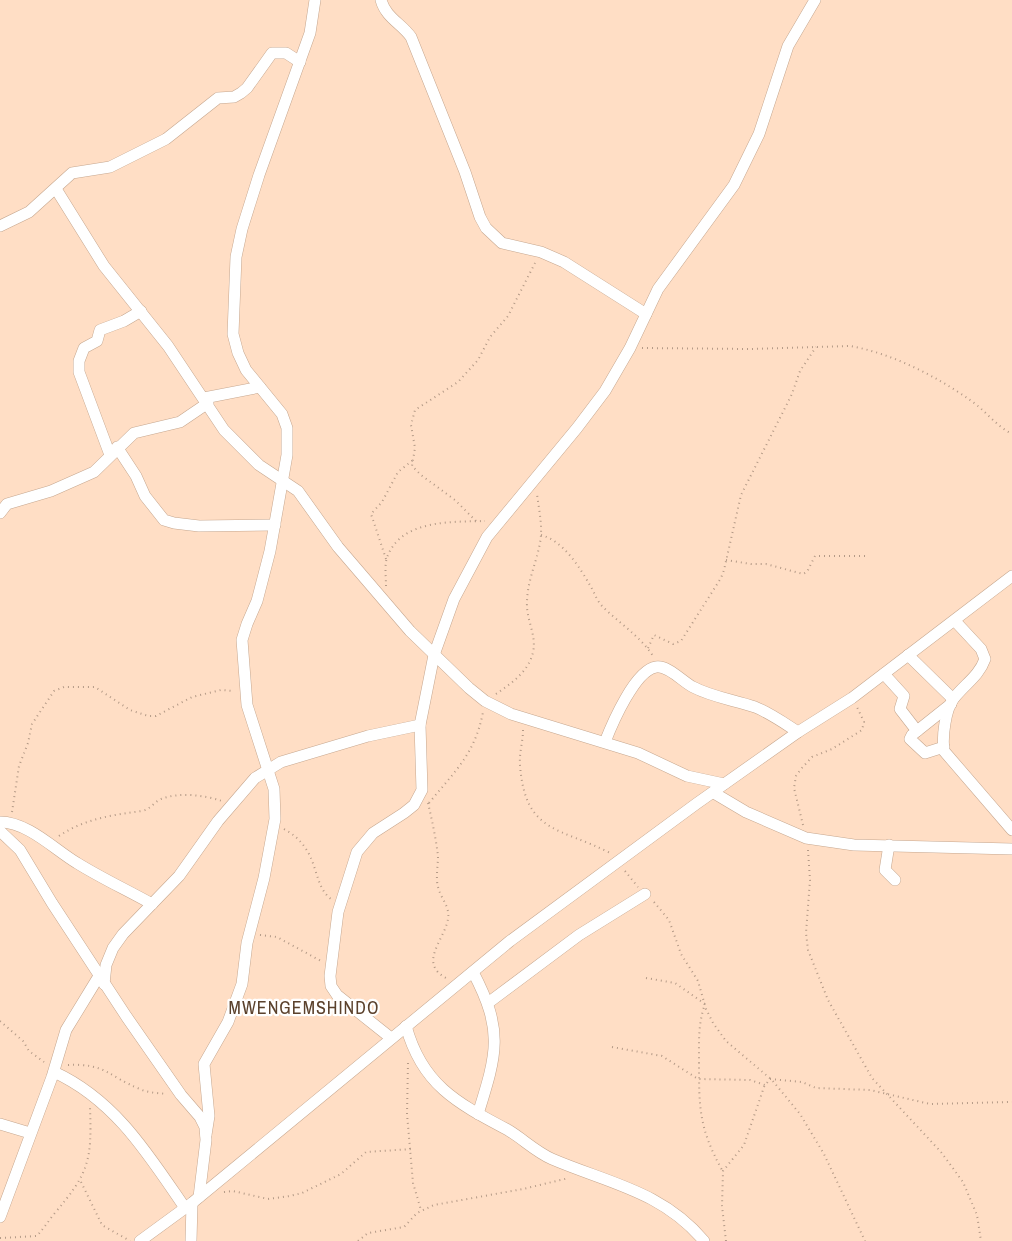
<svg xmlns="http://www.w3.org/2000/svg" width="1012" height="1241" font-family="'Archivo Narrow',sans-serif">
<rect width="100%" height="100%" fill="#ffdec5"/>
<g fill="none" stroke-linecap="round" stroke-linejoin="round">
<g stroke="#c6a78f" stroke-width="12">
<g id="minor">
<path d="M381,0C386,18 401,23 411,37L465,172L480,217L486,228L502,243L541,252L564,262L646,314"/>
<polyline points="56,189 104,266 168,346 224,430 259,465 298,491 338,547 410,631 469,688 485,701 511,714 638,753 687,776 724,784"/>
<polyline points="0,226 29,212 72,173 110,167 166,139 218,98 234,97 241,93 247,88 272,53 286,53 300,62"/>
<polyline points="204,398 260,387"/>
<polyline points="117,447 136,476 145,496 164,520 174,523 199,526 275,525"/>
<polyline points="110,455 79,372 79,361 84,348 97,341 100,330 124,321 141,311"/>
<polyline points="0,513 7,504 51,491 94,472 134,433 180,422 208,403"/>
<path d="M955,621L981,649L985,659C979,676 965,684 954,698C945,710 942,737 944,751L1012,830"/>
<polyline points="908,655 953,699"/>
<polyline points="884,674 904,696 900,709 917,731"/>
<path d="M605,742C612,724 635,670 656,667C668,665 683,682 693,687C712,697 734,700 755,707C770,713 784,723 798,732"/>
<polyline points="944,747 925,753 910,739 912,735 951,704"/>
<polyline points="714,793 746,812 806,838 854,845 1012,849"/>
<path d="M0,822C28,822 55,850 77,863C101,878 127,890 152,904"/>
<polyline points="0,831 20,850 52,903 126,1016 181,1095 200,1117 205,1127 206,1140 199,1197"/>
<polyline points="889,845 885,870 895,880"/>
<path d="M473,972C504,1031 497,1053 478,1114"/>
<polyline points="104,984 106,965 113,948 123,934 179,876 218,821 255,778 281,762 368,736 420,725"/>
<polyline points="488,1003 579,935 645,894"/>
<path d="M406,1026C422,1085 457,1103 508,1130C523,1139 536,1152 552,1159C608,1183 662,1191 704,1241"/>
<polyline points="391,1038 337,995 331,986 330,976 338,912 357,852 373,833 404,813 414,805 422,790 420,725 434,655 454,599 487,537 577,428 605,391 630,348 658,289 734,185 759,134 788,46 815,0"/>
<path d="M54,1072C115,1100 148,1154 185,1208"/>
<polyline points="0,1124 30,1133"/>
<polyline points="206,1135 209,1116 204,1064 228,1022 242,984 247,943 264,878 275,819 274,789 247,705 242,640 247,624 257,601 270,551 287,455 287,428 282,414 246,370 238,353 233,334 236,257 242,229 259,175 310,33 315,0"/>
<polyline points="0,1217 52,1077 66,1030 99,976"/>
<polyline points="140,1241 192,1203 510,941 696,804 798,732 852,698 1012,576"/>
<polyline points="191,1241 192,1203"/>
</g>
</g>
<g stroke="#b49a87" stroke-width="2" stroke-dasharray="1 4" stroke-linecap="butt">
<path d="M642,348L750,349L850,346C891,353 936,376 970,400C985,410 996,426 1012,434"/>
<polyline points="476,521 455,500 421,475 412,466 415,448 411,425 415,410 458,382 478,360 490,337 508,316 535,263"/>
<path d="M541,535C564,541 580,568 591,587C595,594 597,601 603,607C619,623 640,636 653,656"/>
<polyline points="386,559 371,514 382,502 398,472 413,460"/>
<polyline points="726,560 751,564 766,564 803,574 807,572 815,556 866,556"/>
<path d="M386,586C386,576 384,563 388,555C403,519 454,522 485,521"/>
<polyline points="648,648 654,635 673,644 681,641 721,578 724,570 741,495 792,394 800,371 816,347"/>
<path d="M496,694C512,683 529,671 533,652C537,636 526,619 527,603C527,582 536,564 540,543C543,527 539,510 537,494"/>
<path d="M523,730C523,742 519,753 520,765C525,834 560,827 610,853"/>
<path d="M428,803C432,820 436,839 438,856C438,867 435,880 439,890C442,900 450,907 448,919C444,941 418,963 446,978"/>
<path d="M429,803C455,771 475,754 483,712"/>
<polyline points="12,812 19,766 28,743 32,724 54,691 64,687 95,687 130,710 148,716 156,716 192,697 221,690 234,691"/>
<polyline points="803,825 794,788 796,776 801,769 812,757 832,749 862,730 864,722 857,707"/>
<path d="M284,829C322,850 310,883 331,899"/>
<path d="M59,836C84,819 112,815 142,811C151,809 154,802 161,799C179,792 204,795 222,801"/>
<polyline points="808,850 810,880 806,933 808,950 828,1000 872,1078 941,1152 963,1182 977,1215 981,1241"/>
<polyline points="625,871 638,887"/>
<polyline points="654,902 669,920 681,954 698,981 706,1009 713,1023 726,1041 772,1080 800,1114 824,1154 865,1241"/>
<polyline points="260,935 277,937 321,961"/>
<path d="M646,978L675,983L705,1004C698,1024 699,1041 699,1062C699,1108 699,1128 722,1170"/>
<polyline points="0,1021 23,1041 29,1051 44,1062"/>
<polyline points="612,1047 662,1056 698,1079 750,1080 765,1085"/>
<polyline points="408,1063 407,1114 413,1183 421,1210"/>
<path d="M68,1065C106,1063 109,1077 140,1089C148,1093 158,1093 167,1094"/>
<polyline points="81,1182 102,1225 130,1241"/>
<polyline points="224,1192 233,1191 268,1199 290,1196 302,1193 341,1174 366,1152 412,1149"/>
<path d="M0,1238L37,1236C43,1229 48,1222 54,1214C89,1173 92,1161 90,1107"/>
<polyline points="358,1241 368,1233 404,1227 417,1213 434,1205 523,1189 569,1178"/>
<polyline points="726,1241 722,1206 723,1171 744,1145 764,1087 770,1079 802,1082 816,1088 870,1090 930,1104 1012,1102"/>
</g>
<use href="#minor" stroke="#fff" stroke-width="11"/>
</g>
<g text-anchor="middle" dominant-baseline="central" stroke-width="4.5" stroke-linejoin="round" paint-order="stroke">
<g font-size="18" letter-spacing="1" fill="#5b412c" stroke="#fff">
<text x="304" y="1007">MWENGEMSHINDO</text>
</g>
</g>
</svg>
